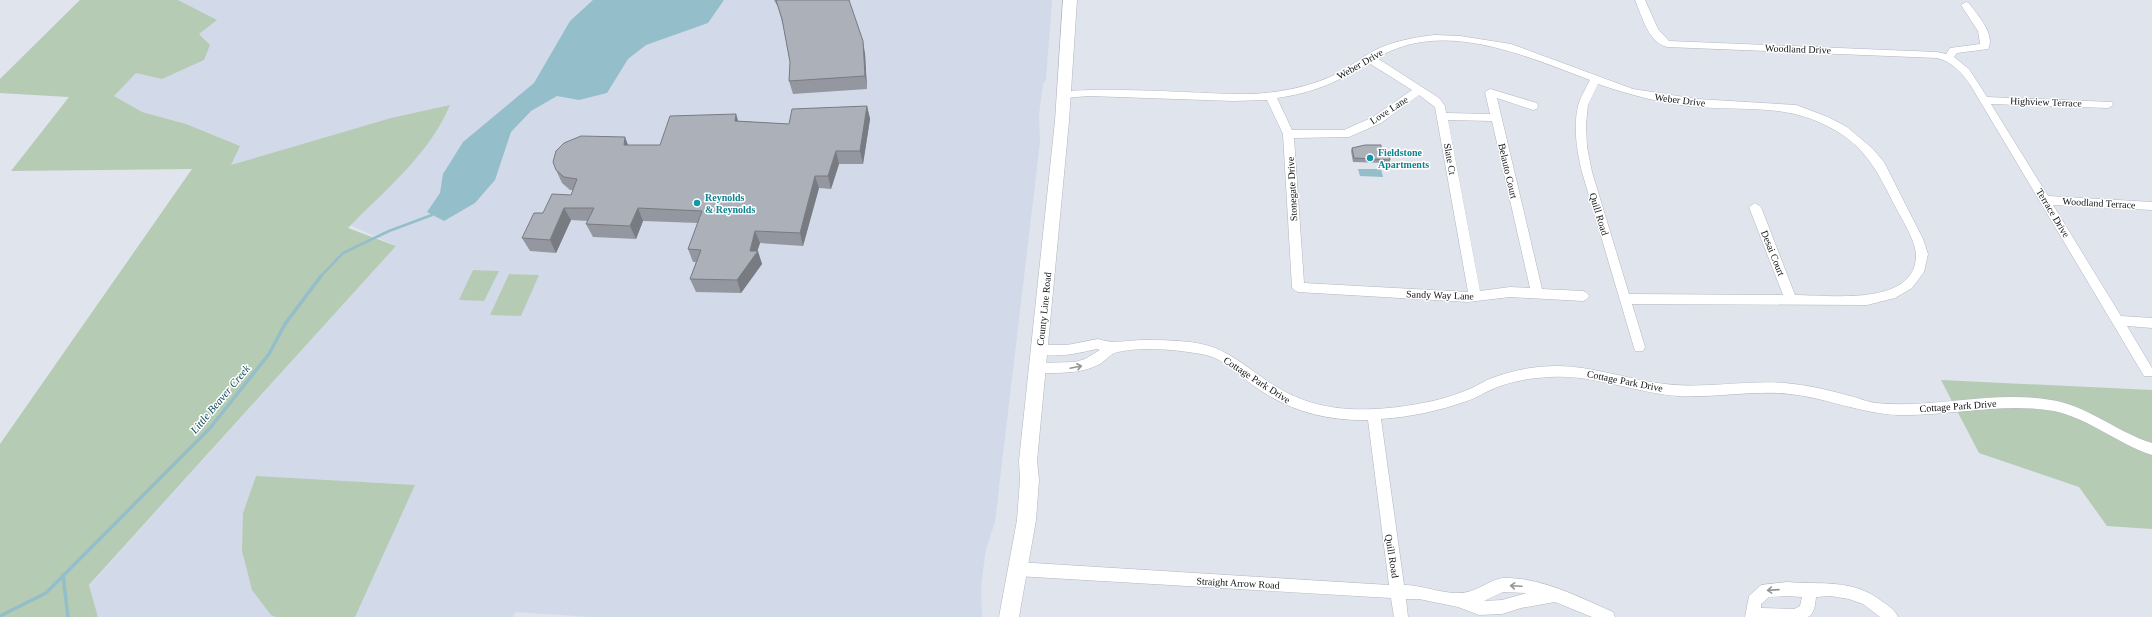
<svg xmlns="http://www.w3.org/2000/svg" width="2152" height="617" font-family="Georgia,serif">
<rect width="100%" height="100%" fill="#dfe4ed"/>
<polygon fill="#d2daea" points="80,0 1052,0 1046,80 1043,84 1039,115 1040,142 995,522 986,549 981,586 982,617 591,617 515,612 513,617 98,617 89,586 396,246 70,97 0,93 0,79"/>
<g fill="#b6cbb4">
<path d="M80,0H178L217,20L199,34L210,45L204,60L162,79L136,73L114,96L142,112L186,124L240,146L231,165L391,118L450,105C429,155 385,190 348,228L396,246L89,585L98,617H0V444L192,169L11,171L69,97L0,93V79Z"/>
<polygon points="473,270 499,271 484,301 459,300"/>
<polygon points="509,274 539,275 521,316 490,315"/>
<polygon points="1941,380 2152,390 2152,529 2107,526 2079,487 1979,453"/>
<polygon points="256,476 415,485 355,617 276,617 271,615 252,590 242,551 243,513"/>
</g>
<g fill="#94bec9">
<polygon points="593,0 724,0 708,23 646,45 628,59 607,93 579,100 557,96 531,111 511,132 495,180 475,203 444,221 427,212 440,193 443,174 463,142 534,83 570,21"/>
<polygon points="1358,169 1381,169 1383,177 1360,176"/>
</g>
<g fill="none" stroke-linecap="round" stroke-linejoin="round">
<polyline stroke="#94bec9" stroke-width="2.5" points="320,277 343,253 389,231 432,215"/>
<g stroke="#94bec9" stroke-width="3.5">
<polyline points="63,575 68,617"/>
<polyline points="0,616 46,593 210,428 269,354 285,324 321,276"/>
</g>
<g stroke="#b2b6bf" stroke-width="1">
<g id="street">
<path d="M1635,0H1645L1658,29L1669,41L1937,52L1946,54L1950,48L1980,44L1978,31L1961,5L1966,2L1969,3C1977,15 1996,34 1988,49L1957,53L1954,57L1969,69L1987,97L2112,102L2113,104L2112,106L2108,108L1991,104L2048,196L2152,202V210L2053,205L2121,316L2152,318V328L2127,326L2152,368V376H2144L1971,86C1962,73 1953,62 1937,58L1667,47C1648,42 1642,16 1635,0Z"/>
<path d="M1435,35L1460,36L1511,44L1633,89L1697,99L1796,105L1828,117L1847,127L1872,148L1884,162L1923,239L1928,254L1924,272L1912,288L1895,298L1867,305L1632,304L1645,347L1643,351H1635L1582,172C1577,151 1573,128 1578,106C1580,98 1586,88 1590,80C1525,56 1443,18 1377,58L1439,98L1445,106L1446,113L1490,114L1485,92L1490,89L1537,103L1538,106L1537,109L1533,110L1497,98L1542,289L1583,291L1587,293L1589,296L1587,299L1583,301L1510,297L1468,302L1298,292L1294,290L1292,287L1283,134L1267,100L1233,101L1089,96L1064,98L1059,95C1066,84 1211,94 1233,94C1265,95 1300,90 1330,77C1349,69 1364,54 1382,47C1399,40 1417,37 1435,35ZM1369,63L1412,90L1373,117L1344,130H1292L1277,98C1313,93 1338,82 1369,63ZM1598,84C1630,95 1664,104 1698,107C1750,111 1791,103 1838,132C1869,151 1880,177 1896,208C1902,219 1916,242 1916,255C1916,307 1829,295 1795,295L1761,207L1755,203L1749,207L1783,295L1629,294L1592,172L1587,147L1586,124L1588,105ZM1419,95L1435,107L1468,292L1304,283L1294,138L1349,137L1381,123ZM1448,120L1492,121L1530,288L1510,287L1480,291Z"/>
<path d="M1098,339C1113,344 1124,341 1141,340C1162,340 1185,340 1206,345C1228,351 1244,365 1263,378C1306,409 1346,413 1398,407C1420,404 1442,400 1462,392C1471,389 1479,384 1487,380C1509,371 1533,366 1557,366C1593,366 1629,380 1665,384C1705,389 1745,380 1785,383C1807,385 1829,390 1850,396C1859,398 1867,402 1876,403C1936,409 1997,389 2057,401C2092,409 2119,433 2152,443V455C2118,444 2088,418 2054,411C2003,402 1951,416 1899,415C1862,414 1827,398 1790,394C1753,390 1716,398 1679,396C1635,393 1594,374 1550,377C1531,378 1512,381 1495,388C1485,392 1477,398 1467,401C1439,411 1410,417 1381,419L1404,585C1422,585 1439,593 1458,593C1475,594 1490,579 1503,578C1541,577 1579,597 1613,612L1615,617H1592L1555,602L1521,608L1502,614L1479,615L1458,607L1419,599H1406L1408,617H1394L1391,598L1017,576L1012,574L1010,569L1012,564L1017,562L1389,585L1368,420C1326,421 1289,411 1254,386C1239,375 1224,359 1206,355C1181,350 1143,346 1118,352C1111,353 1106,360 1100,364C1081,374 1060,373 1038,373L1034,372L1032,368L1034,364L1038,363L1075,362L1085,359L1100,350L1097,349C1078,353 1055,359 1036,353L1034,349L1036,345H1067ZM1503,592L1527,593L1502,600L1484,601Z"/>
<path d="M1787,582C1822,585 1852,578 1883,602C1889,606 1895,610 1898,617H1880L1863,604L1849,599L1830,596L1816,597C1815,605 1815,613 1808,617H1745L1749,596L1761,585ZM1787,596L1802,597L1800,606L1794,609L1761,608V604L1769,597Z"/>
</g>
</g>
<g stroke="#b2b6bf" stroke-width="1">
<polygon id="secondary" points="1063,0 1077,0 1069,121 1037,461 1039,480 1036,520 1019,617 999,617 1017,520 1020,480 1019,461 1055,121"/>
</g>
<use href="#street" fill="#fff" fill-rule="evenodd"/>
<use href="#secondary" fill="#fff" fill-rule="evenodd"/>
</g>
<g fill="#94979f">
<polygon points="774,0 849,0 865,54 867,89 793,94 789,81 790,62 783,25 778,7"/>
<polygon points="867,106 870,119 863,164 839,164 831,189 819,188 803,246 760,243 757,251 762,264 741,293 696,292 690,279 696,262 693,262 688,249 698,223 643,221 636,239 593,237 586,224 588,221 571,220 556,253 530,251 522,238 543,213 571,195 573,190 570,190 562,183 556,170 628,145 660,145 739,121 789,124"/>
<polygon points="1352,148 1381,151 1390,160 1389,163 1353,162 1351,151"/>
</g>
<g fill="#787b82">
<polygon points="863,41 865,54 867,89 865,76"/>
<polygon points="867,106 870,119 863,164 860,151"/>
<polygon points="736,114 740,127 735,121"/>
<polygon points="625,137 630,150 624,145"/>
<polygon points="836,151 839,164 831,189 828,176"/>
<polygon points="815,176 819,188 803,246 800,233"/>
<polygon points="564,208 571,220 556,253 550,240"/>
<polygon points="638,208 643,221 636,239 630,226"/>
<polygon points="755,231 760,243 757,252 758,251 762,264 741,293 737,280 750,251"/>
</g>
<g fill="#acb0b9" stroke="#787b82">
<polygon points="776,0 849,0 863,41 865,76 789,81 790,62 782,19"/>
<polygon points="867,106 860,151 836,151 828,176 815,176 800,233 755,231 750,251 758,251 737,280 690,279 701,250 688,249 702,211 638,208 630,226 586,224 594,208 564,208 550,240 522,238 534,213 543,213 552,194 571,195 577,179 564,177 556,170 553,162 556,151 564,143 581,136 625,137 624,145 660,145 670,116 736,114 735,121 789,124 792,109"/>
<polygon points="1365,145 1381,145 1381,151 1388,151 1390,160 1354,158 1352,148"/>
</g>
<defs><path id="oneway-shaft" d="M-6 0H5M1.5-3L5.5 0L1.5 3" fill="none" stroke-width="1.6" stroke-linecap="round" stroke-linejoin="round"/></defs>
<g stroke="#949596">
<use href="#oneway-shaft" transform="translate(1076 367) rotate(-12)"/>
<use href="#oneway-shaft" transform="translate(1516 586) rotate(-177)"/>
<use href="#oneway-shaft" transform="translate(1773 590) rotate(176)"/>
</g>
<g fill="#0f9aa8" stroke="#fff" stroke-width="1.5">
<circle cx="1370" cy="158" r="4"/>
<circle cx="697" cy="203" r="4"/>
</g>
<g text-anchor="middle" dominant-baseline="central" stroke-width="3" stroke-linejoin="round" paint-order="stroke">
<g font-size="10" fill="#111316" stroke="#fff">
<text transform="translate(1798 49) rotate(2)">Woodland Drive</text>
<text transform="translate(1360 64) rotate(-30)">Weber Drive</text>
<text transform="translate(1680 100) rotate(7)">Weber Drive</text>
<text transform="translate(2046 102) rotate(2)">Highview Terrace</text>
<text transform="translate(1389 110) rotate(-33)">Love Lane</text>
<text transform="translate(1450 159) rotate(80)">Slate Ct</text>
<text transform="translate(1508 171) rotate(77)">Belauto Court</text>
<text transform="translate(1292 189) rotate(-93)">Stonegate Drive</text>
<text transform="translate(2099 203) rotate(3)">Woodland Terrace</text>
<text transform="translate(2053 213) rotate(59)">Terrace Drive</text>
<text transform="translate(1599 214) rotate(73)">Quill Road</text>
<text transform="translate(1773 253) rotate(68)">Desai Court</text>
<text transform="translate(1440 295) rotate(2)">Sandy Way Lane</text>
<text transform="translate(1044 309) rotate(-84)">County Line Road</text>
<text transform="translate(1257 380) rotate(33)">Cottage Park Drive</text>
<text transform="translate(1625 381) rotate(11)">Cottage Park Drive</text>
<text transform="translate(1958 406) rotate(-4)">Cottage Park Drive</text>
<text transform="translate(1392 556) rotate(81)">Quill Road</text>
<text transform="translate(1238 583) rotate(3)">Straight Arrow Road</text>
</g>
<g font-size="10" font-weight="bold" fill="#0d838f" stroke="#fff" text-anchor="start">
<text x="1378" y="152">Fieldstone<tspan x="1378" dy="12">Apartments</tspan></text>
<text x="705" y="197">Reynolds<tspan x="705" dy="12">&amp; Reynolds</tspan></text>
</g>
<g font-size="11" font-style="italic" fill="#104c59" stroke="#fff">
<text transform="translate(220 399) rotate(-50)">Little Beaver Creek</text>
</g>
</g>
</svg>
